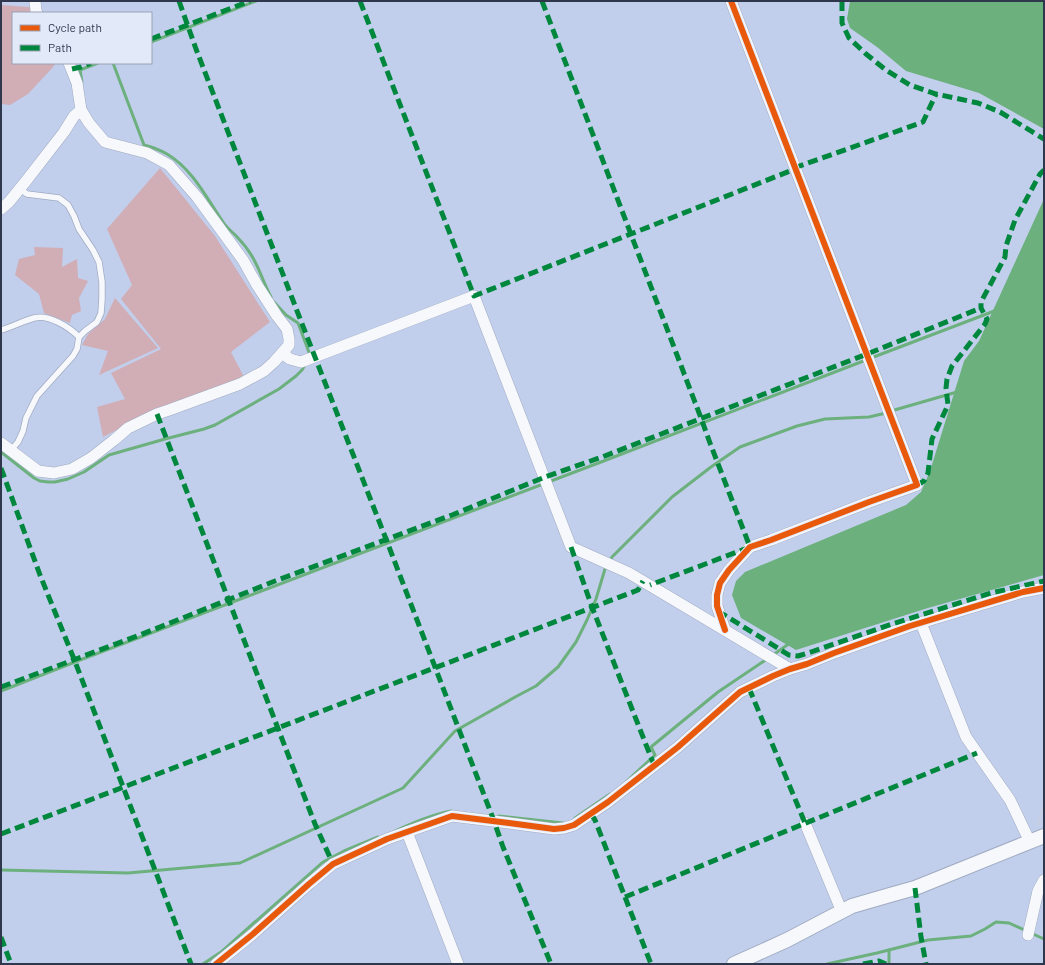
<svg xmlns="http://www.w3.org/2000/svg" width="1045" height="965" font-family="Barlow,sans-serif">
<rect width="100%" height="100%" fill="#c2cfec"/>
<g fill="#d1adb6">
<polygon points="1,5 29,7 37,13 13,13 13,63 55,63 54,66 28,94 10,105 1,104"/>
<polygon points="160,168 215,236 270,322 231,352 244,377 144,416 103,437 97,407 125,399 111,373 161,349 121,299 132,285 107,229"/>
<polygon points="34,247 63,248 62,267 77,259 78,278 88,281 79,298 81,311 72,315 70,323 44,313 39,294 15,275 19,259 35,255"/>
<polygon points="115,298 158,348 99,375 108,351 82,345 88,334 105,319"/>
</g>
<g fill="#6cb07d">
<polygon points="850,1 1044,1 1044,129 979,93 906,71 877,47 850,28 847,19"/>
<polygon points="1044,199 1044,575 928,608 796,650 741,618 732,595 736,581 745,572 906,505 921,492 930,471 964,361 979,341"/>
</g>
<g fill="none" stroke-linecap="round" stroke-linejoin="round">
<g stroke="#6cb07d" stroke-width="3">
<polyline points="151,42 256,1"/>
<path d="M113,63L144,145C152,147 160,150 167,154C194,170 208,201 225,225C229,230 234,233 238,238C244,244 249,251 253,258C260,270 264,284 271,297"/>
<polyline points="82,82 80,70 98,63"/>
<polyline points="274,302 286,315 298,323 310,355 309,357"/>
<polyline points="871,358 997,310"/>
<polyline points="891,411 957,392"/>
<polyline points="1,452 34,478 40,481 48,482 55,482 68,479 84,472 109,455 165,439 204,429 215,425 279,389 296,376 302,370 306,363"/>
<polyline points="773,655 790,643"/>
<polyline points="1,691 80,660 601,462 866,360"/>
<polyline points="627,781 655,755 651,747 718,692 767,659"/>
<polyline points="499,816 563,823"/>
<polyline points="575,818 610,794"/>
<path d="M395,831C413,823 431,815 451,811"/>
<polyline points="1,870 128,873 240,863 403,788 455,731 517,696 536,686 558,667 576,642 587,620 596,599 605,569 612,557 672,497 711,467 740,447 797,426 825,419 869,417 886,413"/>
<polyline points="889,950 889,964"/>
<polyline points="203,964 221,952 323,862 344,851 378,837"/>
<polyline points="827,964 877,953 928,940 971,936 985,929 996,922 1009,923 1044,939"/>
</g>
<g stroke="#a0abc2" stroke-width="7">
<g id="service">
<path d="M1,330C12,327 23,321 34,318C49,314 69,327 79,337"/>
<polyline points="11,450 18,442 23,431 26,418 37,396 73,356 77,349 79,337 85,331 97,322 101,313 102,299 102,282 99,262 93,250 79,229 74,216 68,205 59,198 27,194 20,189"/>
</g>
</g>
<g stroke="#a0abc2" stroke-width="12">
<g id="minor">
<polyline points="35,1 36,11 37,13"/>
<polyline points="1,209 9,202 26,181 64,132 74,116 81,110"/>
<polyline points="282,353 290,359 301,362 474,296 571,547 629,573 790,669"/>
<polyline points="1,443 38,471 54,473 72,469 91,458 114,440 128,428 157,414 169,410 240,384 264,371 274,362 289,345 289,339 287,329 277,316 257,285 243,260 197,197 169,165 147,153 105,142 89,123 81,110 77,83 69,63"/>
<polyline points="921,623 966,737 1010,800 1030,842"/>
<polyline points="725,630 717,606 717,595 720,583 729,570 750,547 771,540 869,502 917,485 731,1"/>
<polyline points="805,823 842,912"/>
<polyline points="407,832 458,964"/>
<polyline points="1028,935 1038,891 1044,880"/>
<polyline points="216,964 253,934 309,884 333,864 387,839 452,816 509,823 554,829 564,828 574,825 608,802 678,747 740,692 773,676 790,669 807,664 834,653 910,626 1023,592 1044,588"/>
</g>
</g>
<g stroke="#a0abc2" stroke-width="16">
<polyline id="tertiary" points="734,964 787,940 852,906 890,895 915,888 1044,836"/>
</g>
<polyline stroke="#cbcfd8" stroke-width="1.5" stroke-dasharray="3 2" stroke-linecap="butt" points="1038,825 1044,804"/>
<use href="#service" stroke="#f6f8fc" stroke-width="5.5"/>
<use href="#minor" stroke="#f6f8fc" stroke-width="11"/>
<use href="#tertiary" stroke="#f6f8fc" stroke-width="14"/>
<g stroke="#00873e" stroke-width="5" stroke-dasharray="10 5" stroke-linecap="butt">
<polyline points="179,1 196,49 299,316 386,539 494,821 503,847 551,964"/>
<polyline points="360,1 474,296 795,169"/>
<path d="M542,1C595,140 648,279 701,418L710,443L750,547L650,585"/>
<polyline points="842,1 842,23 849,38 866,54 886,70 910,85 936,94 978,103 1000,112 1044,139"/>
<polyline points="151,39 250,1"/>
<polyline points="72,69 81,67 91,63"/>
<polyline points="794,168 923,122 936,94"/>
<polyline points="157,414 289,757 315,824 333,864"/>
<polyline points="1,468 40,575 74,659 191,964"/>
<polyline points="917,485 924,481 928,473 932,439 948,405 946,388 947,379 952,366 985,324 987,319 981,308 981,302 1005,257 1006,246 1015,220 1040,174 1044,170"/>
<polyline points="571,547 592,607 654,765"/>
<polyline points="718,611 789,655 798,656 811,652 892,624 991,593 1044,581"/>
<polyline points="1,687 140,635 275,581 452,515 545,477 602,457 867,354 981,308"/>
<polyline points="749,688 805,823"/>
<polyline points="591,814 595,820 651,964"/>
<polyline points="1,834 638,590 643,581"/>
<polyline points="915,888 921,937 926,964"/>
<polyline points="625,897 977,753"/>
<polyline points="1,937 11,964"/>
<polyline points="863,964 879,961 886,964"/>
</g>
<g stroke="#e2eafa" stroke-width="8">
<g id="cycleway">
<polyline points="725,630 717,606 717,595 720,583 729,570 750,547 771,540 869,502 917,485 731,1"/>
<polyline points="216,964 253,934 309,884 333,864 387,839 452,816 509,823 554,829 564,828 574,825 608,802 678,747 740,692 773,676 790,669 807,664 834,653 910,626 1023,592 1044,588"/>
</g>
</g>
<use href="#cycleway" stroke="#e8590c" stroke-width="6"/>
</g>
<rect width="1045" height="965" fill="none" stroke="#2e374c" stroke-width="4"/>
<rect x="12" y="12" width="140" height="52" fill="#e2eafa" stroke="#9aa2b4"/>
<rect x="20" y="25" width="20" height="6" fill="#e8590c" stroke="#9aa2b4"/>
<text x="48" y="32" font-size="12" fill="#2e374c">Cycle path</text>
<rect x="20" y="45" width="20" height="6" fill="#00873e" stroke="#9aa2b4"/>
<text x="48" y="52" font-size="12" fill="#2e374c">Path</text>
</svg>
